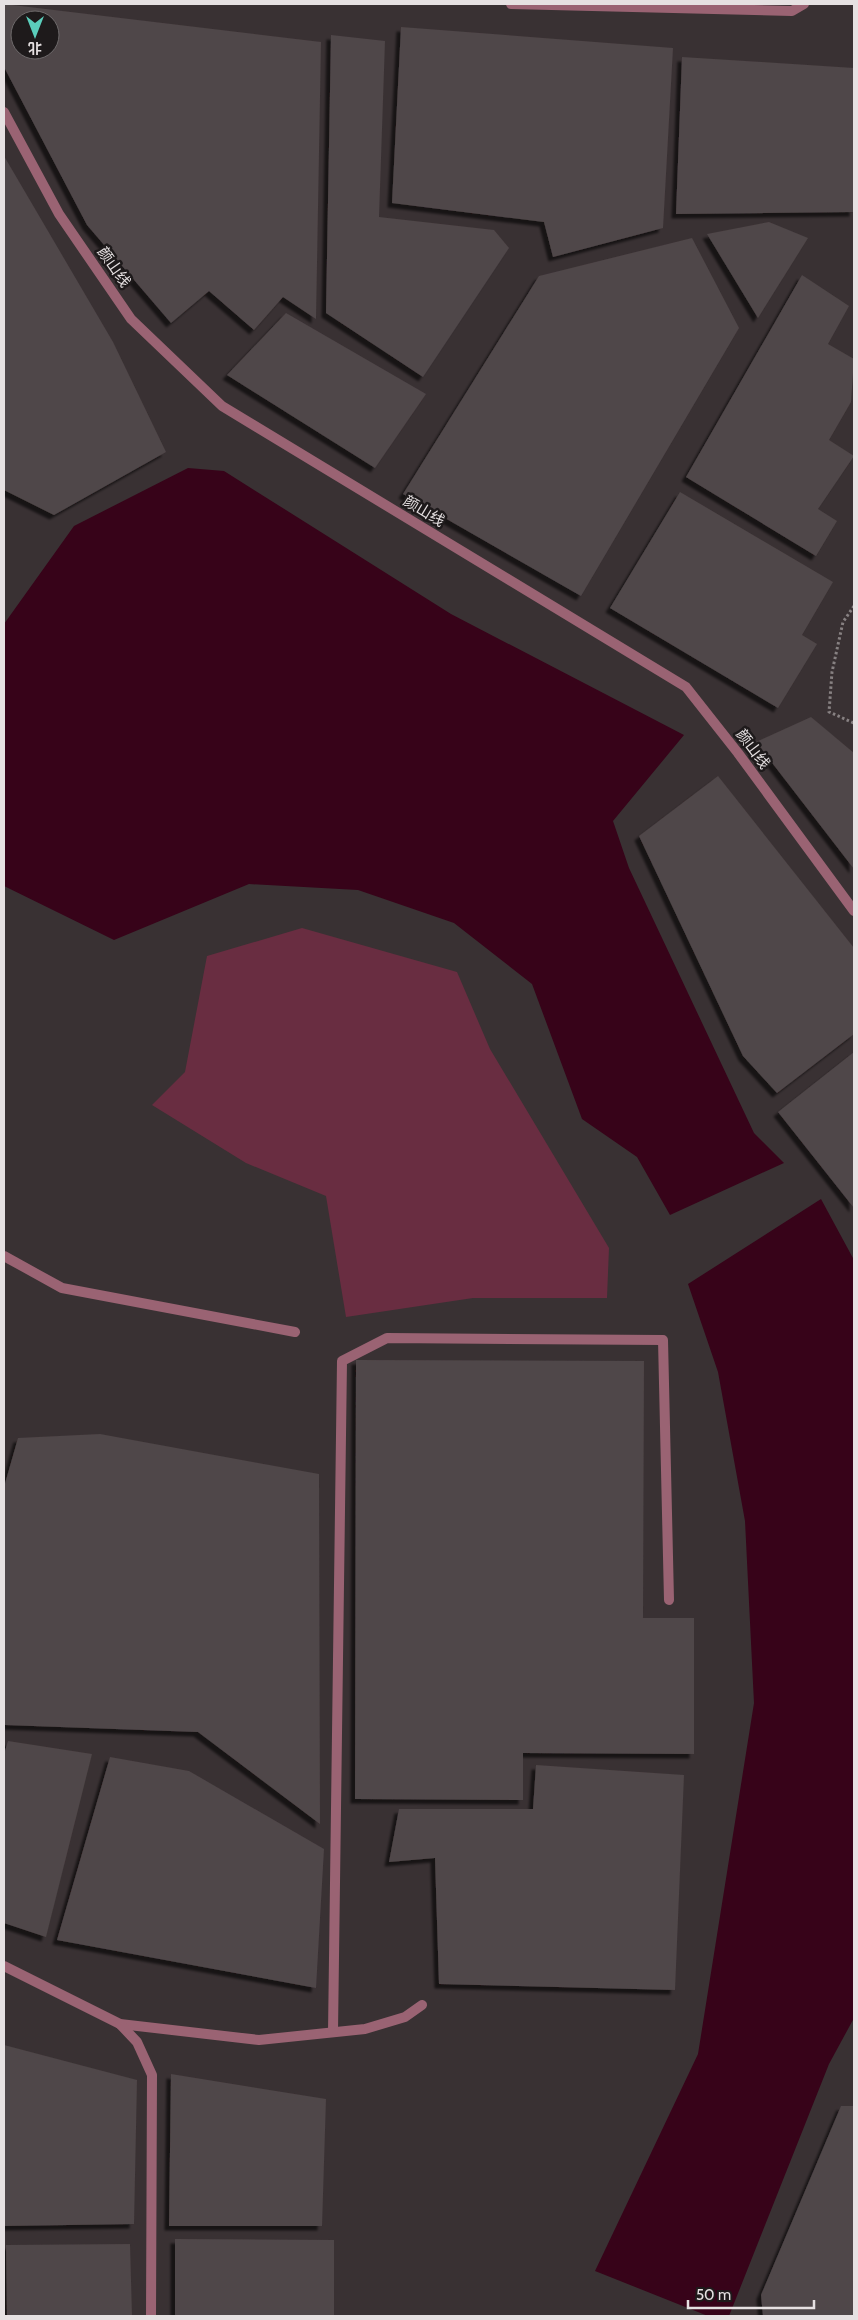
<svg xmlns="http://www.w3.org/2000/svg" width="858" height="2320" font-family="Cabin,'Noto Sans SC',sans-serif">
<defs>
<filter id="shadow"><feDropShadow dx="-4.5" dy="4.5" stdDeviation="1" flood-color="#0009"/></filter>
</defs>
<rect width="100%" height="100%" fill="#393133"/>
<polygon fill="#692d41" points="302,928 457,972 490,1049 609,1248 607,1298 473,1298 346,1317 326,1196 246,1163 152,1105 185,1072 207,956"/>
<g fill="#370319">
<polygon points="188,468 224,471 451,614 684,735 613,821 629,868 754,1133 784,1163 670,1215 637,1157 582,1119 532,984 454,923 358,890 249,884 114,940 4,886 4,624 74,526"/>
<polygon points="821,1199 854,1260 854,2018 829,2064 729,2316 708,2316 595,2271 698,2054 754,1703 745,1521 718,1372 688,1284"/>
</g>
<g fill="#4f4648" fill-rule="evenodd" filter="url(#shadow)">
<path d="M4,4L321,42L316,319L283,297L254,330L209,291L171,323L87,225L4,67ZM20,20H50V50H20Z"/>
<polygon points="401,27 673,48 663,228 553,257 544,222 392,203"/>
<polygon points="331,35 385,41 379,217 494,230 509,248 423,377 326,313"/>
<polygon points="682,57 854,68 854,212 676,214"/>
<polygon points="4,156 113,342 166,452 54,515 4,490"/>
<polygon points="769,222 808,238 758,318 707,234"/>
<polygon points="692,238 739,328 581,596 403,494 539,276"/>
<polygon points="802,275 849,306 828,344 854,359 851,402 829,440 854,456 818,509 837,521 816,556 686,477"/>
<polygon points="286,313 426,394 375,468 227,375"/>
<polygon points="680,492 833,582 802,635 817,644 778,708 610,608"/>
<polygon points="811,717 854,753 854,869 756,742"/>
<polygon points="718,776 854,948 854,1034 777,1093 743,1056 639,836"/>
<polygon points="854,1052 854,1208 778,1112"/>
<polygon points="356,1360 644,1361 643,1618 694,1618 694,1754 523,1753 523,1800 355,1799"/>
<polygon points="100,1434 319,1474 320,1824 198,1732 5,1725 4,1487 18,1438"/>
<polygon points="8,1741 92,1754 46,1937 4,1923 4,1754"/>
<polygon points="110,1757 189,1771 324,1849 316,1988 57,1940"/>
<polygon points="536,1765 684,1775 675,1990 439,1984 435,1858 389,1862 399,1809 533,1809"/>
<polygon points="4,2045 137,2080 134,2224 4,2226"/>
<polygon points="171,2074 326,2099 322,2226 169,2226"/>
<polygon points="841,2106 854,2106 854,2316 763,2316 761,2295"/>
<polygon points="175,2239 334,2240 334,2316 175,2316"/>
<polygon points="130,2244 132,2316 7,2316 6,2245"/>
</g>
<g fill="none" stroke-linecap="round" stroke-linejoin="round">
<polyline stroke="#878182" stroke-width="3" stroke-dasharray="2.5 2.5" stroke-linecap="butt" points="854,606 843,622 832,672 829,712 854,723"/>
<g stroke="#9a6373" stroke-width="10">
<polyline points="511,4 792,11 804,4"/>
<polyline points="4,112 59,214 131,319 222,406 686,687 738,753 854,911"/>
<polyline points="4,1256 62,1288 295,1332"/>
<polyline points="4,1966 120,2024 259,2040 365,2029 405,2017 422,2005"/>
<polyline points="120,2024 137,2042 152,2075 151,2316"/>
<polyline points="333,2032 342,1361 387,1338 663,1340 669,1600"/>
</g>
</g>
<g text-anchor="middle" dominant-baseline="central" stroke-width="5" stroke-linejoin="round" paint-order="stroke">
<g font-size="15" fill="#e6e1e2" stroke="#1e1a1b">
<text transform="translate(114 267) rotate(55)">颜山线</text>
<text transform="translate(424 511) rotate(31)">颜山线</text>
<text transform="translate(753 749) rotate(53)">颜山线</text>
</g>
</g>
<rect width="858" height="2320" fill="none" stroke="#e6e1e2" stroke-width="10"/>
<g transform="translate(35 35) rotate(180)"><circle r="24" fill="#1e1a1b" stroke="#6e6a6b"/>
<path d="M0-4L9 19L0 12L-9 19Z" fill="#5bcebc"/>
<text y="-8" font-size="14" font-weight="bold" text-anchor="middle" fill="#e6e1e2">北</text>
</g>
<path d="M688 2300v8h126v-8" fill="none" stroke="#e6e1e2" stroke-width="2.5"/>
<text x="696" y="2300" font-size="15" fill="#e6e1e2" stroke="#1e1a1b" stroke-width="4" paint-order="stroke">50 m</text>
</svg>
